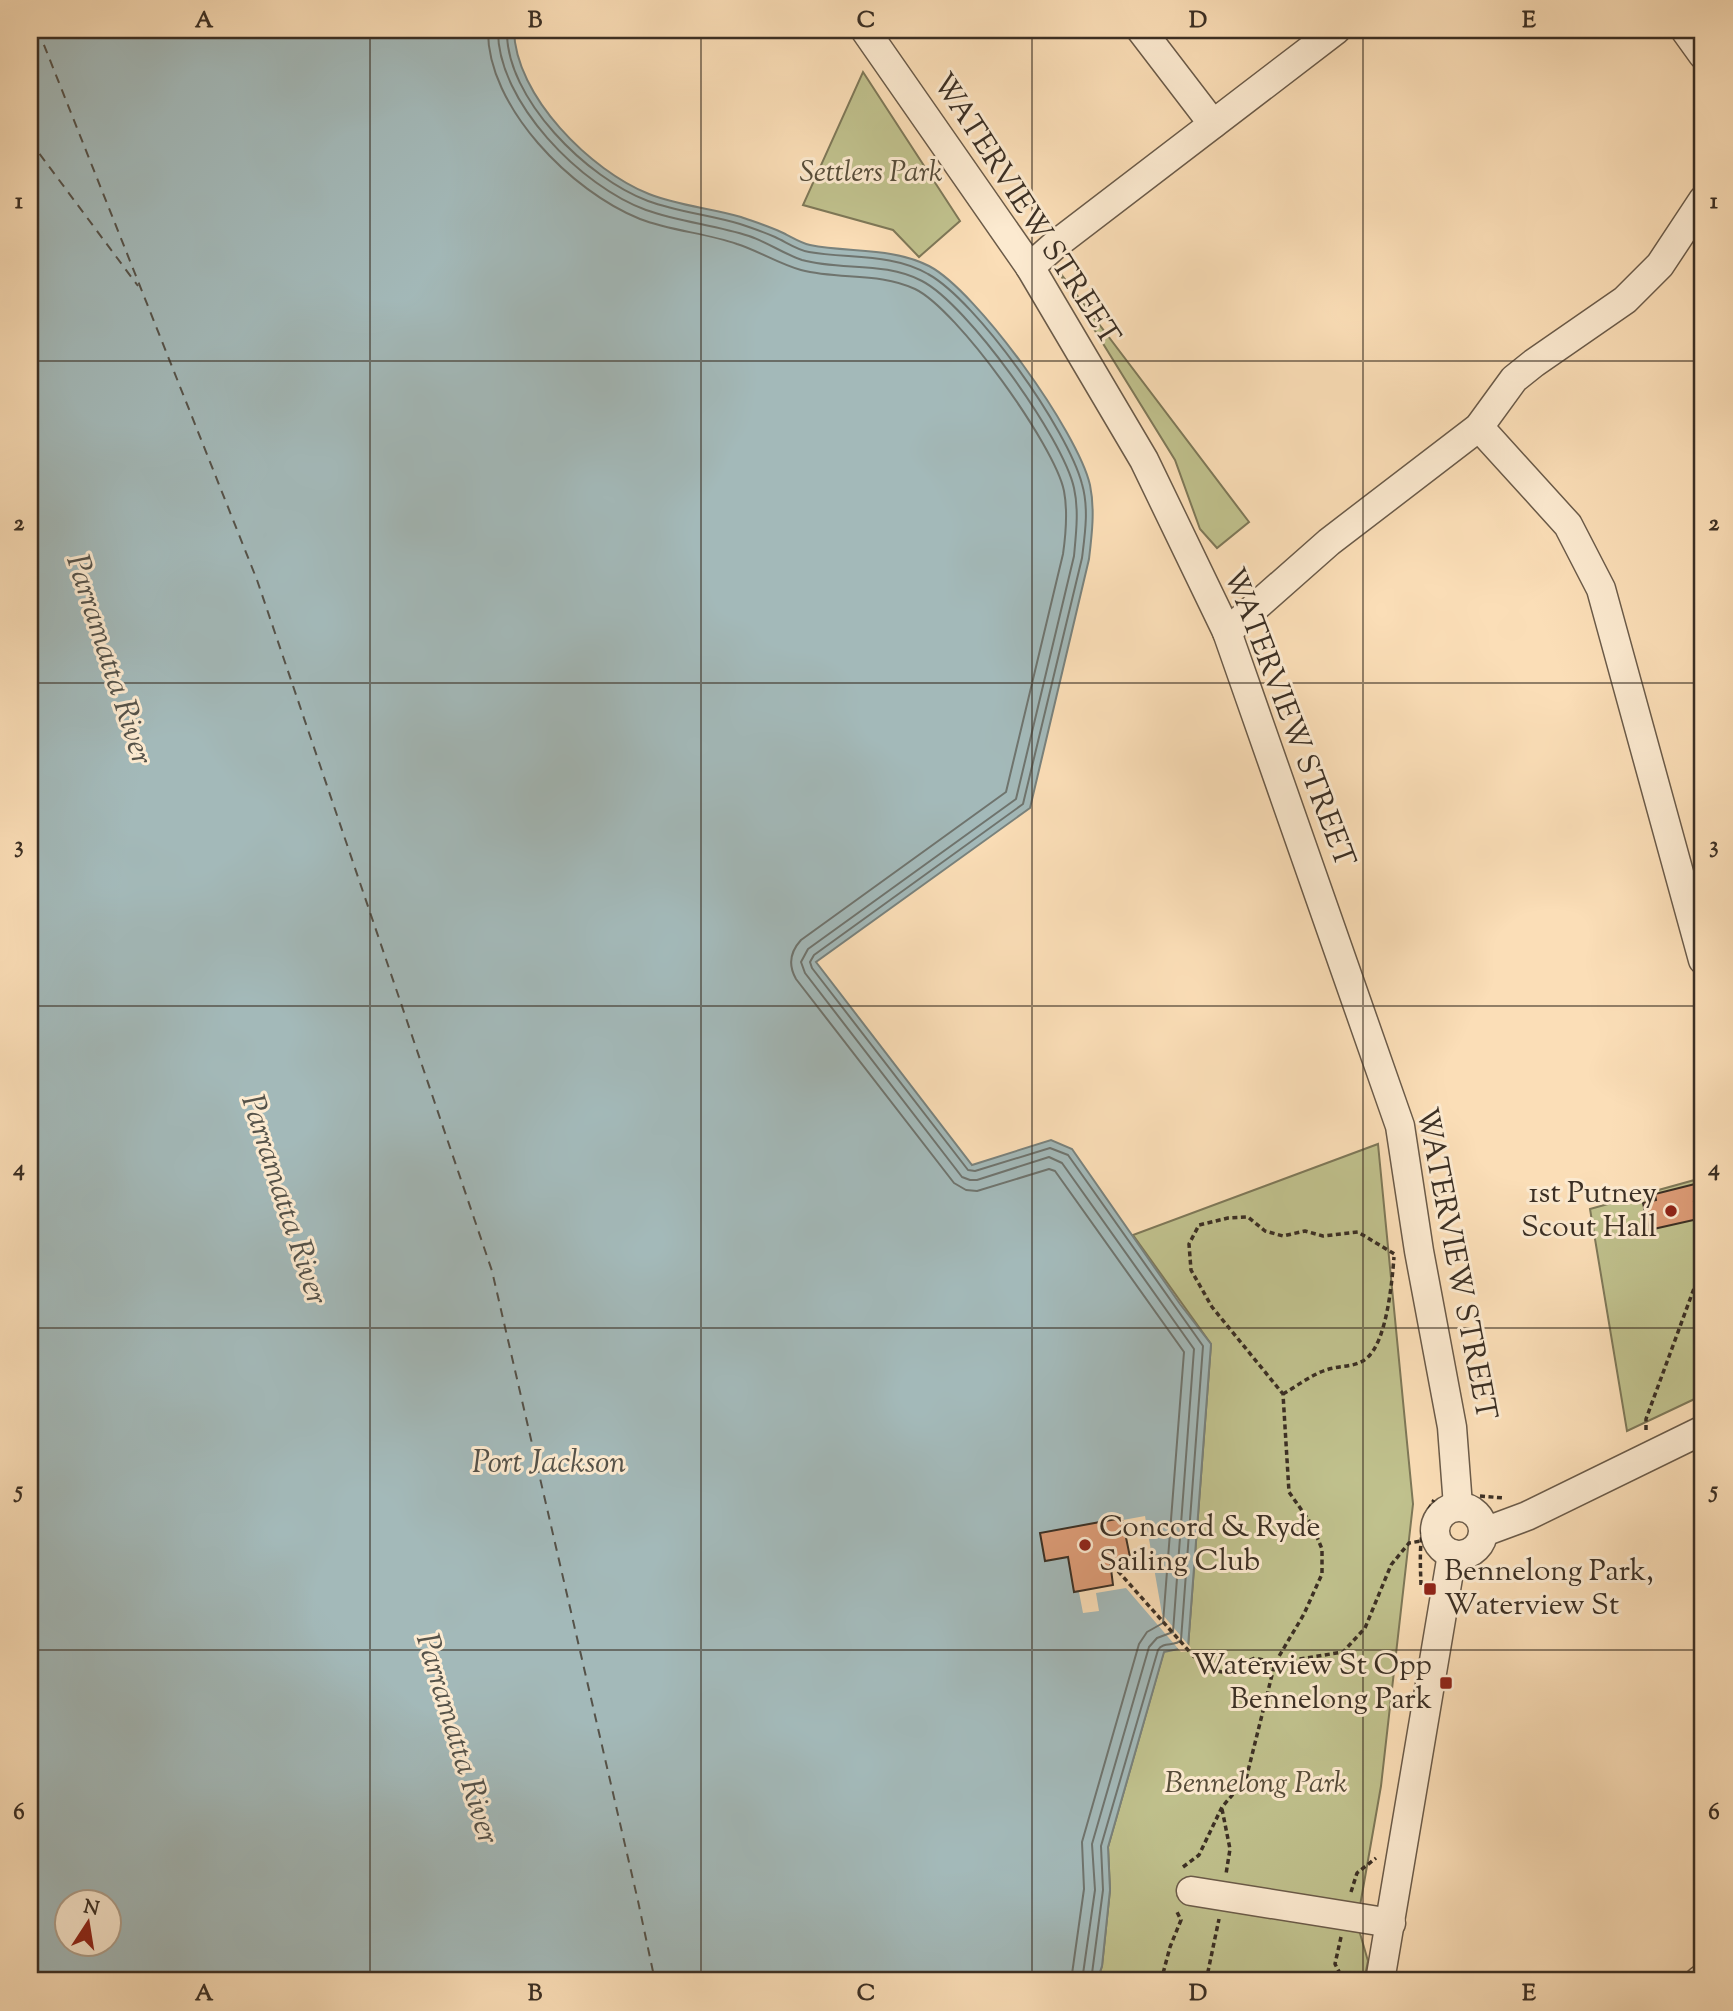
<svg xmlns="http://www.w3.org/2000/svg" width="1733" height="2011" font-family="'Sorts Mill Goudy',serif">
<rect width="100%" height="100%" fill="#fbdeb7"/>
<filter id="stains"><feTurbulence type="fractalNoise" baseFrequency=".00286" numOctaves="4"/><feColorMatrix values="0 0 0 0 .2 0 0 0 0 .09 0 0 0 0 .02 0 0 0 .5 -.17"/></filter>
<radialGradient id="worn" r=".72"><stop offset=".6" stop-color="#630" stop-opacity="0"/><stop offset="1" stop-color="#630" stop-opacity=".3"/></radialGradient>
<g fill="#c0c18d" stroke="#7e7858" stroke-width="2">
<polygon points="863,72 960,221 919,257 893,230 803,205"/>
<polygon points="1055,266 1249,522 1217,548 1200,529 1175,460"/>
<polygon points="1378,1144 1413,1504 1381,1786 1357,1923 1368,1961 1364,1981 1097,1981 1102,1966 1110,1890 1108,1847 1164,1651 1188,1647 1211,1344 1133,1235"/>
<polygon points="1703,1175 1703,1395 1627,1431 1590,1209 1698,1179"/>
</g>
<path fill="#a3b9b9" stroke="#79827d" stroke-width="2" fill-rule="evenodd" d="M30,30H514C515,96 591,171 649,194C679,206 711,208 741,217C755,222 768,226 781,232C790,236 800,243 810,245C850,253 892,247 929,266C977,291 1078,432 1090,485C1095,509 1092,534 1089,559L1030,808L816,962L972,1165L1051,1140L1072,1149L1180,1304L1211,1344L1188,1647L1164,1652L1108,1847L1110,1890L1102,1966L1097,1981H30ZM66,1902H108V1944H66Z"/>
<polygon fill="#fbdeb7" points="1145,1516 1162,1614 1191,1648 1189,1651 1181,1652 1126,1588 1096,1593 1099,1611 1083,1613 1079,1592 1074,1592 1068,1557 1045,1561 1040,1533 1122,1518 1123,1520"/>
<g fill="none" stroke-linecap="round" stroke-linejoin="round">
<g stroke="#6f746e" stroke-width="2">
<path d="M488,30C487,107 572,192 640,219C671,231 706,233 737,244C759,251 779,264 801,270C839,280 879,272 915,289C957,309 1055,446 1064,491C1068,512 1066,533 1063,554L1006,792L801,940C790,952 788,965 796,979L954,1183L966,1190L977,1191L1049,1169L1055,1171L1184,1352L1163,1623L1147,1632L1139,1644L1082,1842L1084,1889L1071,1981"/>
<path d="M498,30C497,102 582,187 646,210C680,222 715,225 749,236C767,242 784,254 802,260C841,271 884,261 922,281C967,304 1063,438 1074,488C1079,510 1076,534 1074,556L1016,799L808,949L801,962L805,973L962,1177L970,1180H977L1049,1157L1062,1163L1194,1349L1173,1632L1157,1638L1149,1647L1092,1844L1095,1890L1082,1981"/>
<path d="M507,30C505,98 588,179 648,201C678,212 710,215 740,224C752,228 764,232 775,237C786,242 797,250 809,252C848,259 892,253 928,274C977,301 1068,430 1082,484C1089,508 1085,534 1082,558L1023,804L814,955L810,962L812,968L968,1170L975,1171L1050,1148L1068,1155L1203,1346L1181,1640C1175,1647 1163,1641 1158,1650L1101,1846L1103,1890L1091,1981"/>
</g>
<g stroke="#555249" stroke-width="2" stroke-dasharray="9 7" stroke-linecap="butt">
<polyline points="38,30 257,580 492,1271 638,1901 655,1981"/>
<polyline points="30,141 138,286"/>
</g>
</g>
<g fill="#dc9b76" stroke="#3b2f24" stroke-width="2">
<polygon points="1699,1183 1702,1200 1694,1202 1698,1219 1649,1230 1643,1203 1656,1200 1655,1194"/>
<polygon points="1122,1518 1130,1557 1110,1561 1113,1585 1074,1592 1068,1557 1045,1561 1040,1533"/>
</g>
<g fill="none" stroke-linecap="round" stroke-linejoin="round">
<g stroke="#6b5b49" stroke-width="31">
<g id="minor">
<polyline points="865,30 1030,267 1144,460 1227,632 1400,1126 1419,1251 1452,1427 1458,1506"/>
<polyline points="1141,30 1213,124"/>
<polyline points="1685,30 1703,55"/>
<polyline points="1030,267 1055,245 1336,30"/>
<polyline points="1479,427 1568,525 1601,589 1703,960"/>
<polyline points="1227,632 1329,542 1479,427 1514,379 1534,363 1625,300 1660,265 1703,200"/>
<circle cx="1459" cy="1531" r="24"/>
<polyline points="1484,1532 1527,1516 1703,1430"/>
<polyline points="1191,1891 1391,1923"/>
<polyline points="1380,1981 1452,1554"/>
<polyline points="1699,1981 1703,1978"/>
</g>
</g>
<g stroke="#3b2f24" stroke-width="3.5" stroke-dasharray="5 3.5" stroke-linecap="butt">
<path d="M1283,1394C1297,1386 1311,1375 1326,1370C1340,1365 1357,1368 1368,1357C1387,1339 1392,1282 1394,1257"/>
<polyline points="1646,1430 1646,1419 1703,1264"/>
<polyline points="1480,1496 1504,1498"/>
<polyline points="1118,1571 1204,1668 1222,1672 1255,1658 1275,1663 1343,1652 1365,1628 1391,1565 1409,1543 1421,1541"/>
<path d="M1421,1585C1420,1556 1418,1525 1434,1500"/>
<polyline points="1222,1809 1230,1849 1226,1874"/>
<polyline points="1183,1867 1199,1855 1222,1807 1246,1779 1275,1663 1304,1614 1322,1574 1322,1549 1312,1525 1289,1492 1283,1394 1212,1307 1191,1270 1189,1244 1199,1225 1228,1218 1248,1217 1265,1231 1283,1236 1305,1231 1323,1236 1358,1232 1396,1255"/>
<polyline points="1351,1892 1357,1873 1376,1858"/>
<polyline points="1341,1937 1335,1964 1344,1981"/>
<polyline points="1161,1981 1170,1947 1181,1920 1176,1910"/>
<polyline points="1206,1981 1219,1919"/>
</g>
<use href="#minor" stroke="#fcead0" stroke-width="28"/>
</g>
<path fill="none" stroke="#3b2f24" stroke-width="2" stroke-opacity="0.55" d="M370,30V1981M701,30V1981M1032,30V1981M1363,30V1981M30,361H1703M30,683H1703M30,1006H1703M30,1328H1703M30,1650H1703"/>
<g fill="#8f2418" stroke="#fcead0" stroke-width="2.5">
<circle cx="1671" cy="1211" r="7"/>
<circle cx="1085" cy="1545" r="7"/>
<rect x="1423" y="1582" width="14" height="14" rx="3.5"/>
<rect x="1439" y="1676" width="14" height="14" rx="3.5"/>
</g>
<g text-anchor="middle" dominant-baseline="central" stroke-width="6" stroke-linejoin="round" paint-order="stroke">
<g font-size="30" font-style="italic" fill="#564c39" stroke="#fcead0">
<text x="871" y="173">Settlers Park</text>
<text x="1256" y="1784">Bennelong Park</text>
</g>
<g font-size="30" fill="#3b2f24" stroke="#fcead0">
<text transform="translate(1025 210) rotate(57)">WATERVIEW STREET</text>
<text transform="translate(1288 718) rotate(69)">WATERVIEW STREET</text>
<text transform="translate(1455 1264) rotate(79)">WATERVIEW STREET</text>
</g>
<g font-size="30" fill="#3b2f24" stroke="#fcead0" text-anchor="end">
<text x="1657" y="1194">1st Putney<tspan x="1657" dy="34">Scout Hall</tspan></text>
<text x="1099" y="1528" text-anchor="start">Concord &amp; Ryde<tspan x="1099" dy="34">Sailing Club</tspan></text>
<text x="1444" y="1572" text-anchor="start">Bennelong Park,<tspan x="1444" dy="34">Waterview St</tspan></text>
<text x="1432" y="1666">Waterview St Opp<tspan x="1432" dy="34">Bennelong Park</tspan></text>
</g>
<g font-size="32" font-style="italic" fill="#555249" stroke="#fcead0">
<text transform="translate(108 660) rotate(72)">Parramatta River</text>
<text transform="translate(283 1200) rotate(72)">Parramatta River</text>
<text x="549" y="1464">Port Jackson</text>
<text transform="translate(456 1739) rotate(73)">Parramatta River</text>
</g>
</g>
<rect width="1733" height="2011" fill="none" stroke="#fbdeb7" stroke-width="77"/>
<g transform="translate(88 1923) rotate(12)"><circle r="33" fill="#fcead0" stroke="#af9f8b" stroke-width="2"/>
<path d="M0-5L12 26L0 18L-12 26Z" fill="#8f2418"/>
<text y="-10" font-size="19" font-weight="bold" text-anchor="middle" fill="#3b2f24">N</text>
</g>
<rect x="38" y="38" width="1656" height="1934" fill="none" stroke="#3b2f24" stroke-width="2.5"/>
<g font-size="23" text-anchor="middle" font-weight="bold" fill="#3b2f24">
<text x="204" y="27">A</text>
<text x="535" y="27">B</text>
<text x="866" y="27">C</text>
<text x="1198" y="27">D</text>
<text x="1529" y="27">E</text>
<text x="19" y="208">1</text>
<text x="1714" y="208">1</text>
<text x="19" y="530">2</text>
<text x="1714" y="530">2</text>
<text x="19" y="852">3</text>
<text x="1714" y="852">3</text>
<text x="19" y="1175">4</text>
<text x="1714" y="1175">4</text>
<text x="19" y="1497">5</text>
<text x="1714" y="1497">5</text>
<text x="19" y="1819">6</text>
<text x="1714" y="1819">6</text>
<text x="204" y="2000">A</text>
<text x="535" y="2000">B</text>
<text x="866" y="2000">C</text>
<text x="1198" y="2000">D</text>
<text x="1529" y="2000">E</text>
</g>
<rect width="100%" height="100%" filter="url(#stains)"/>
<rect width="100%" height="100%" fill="url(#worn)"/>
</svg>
